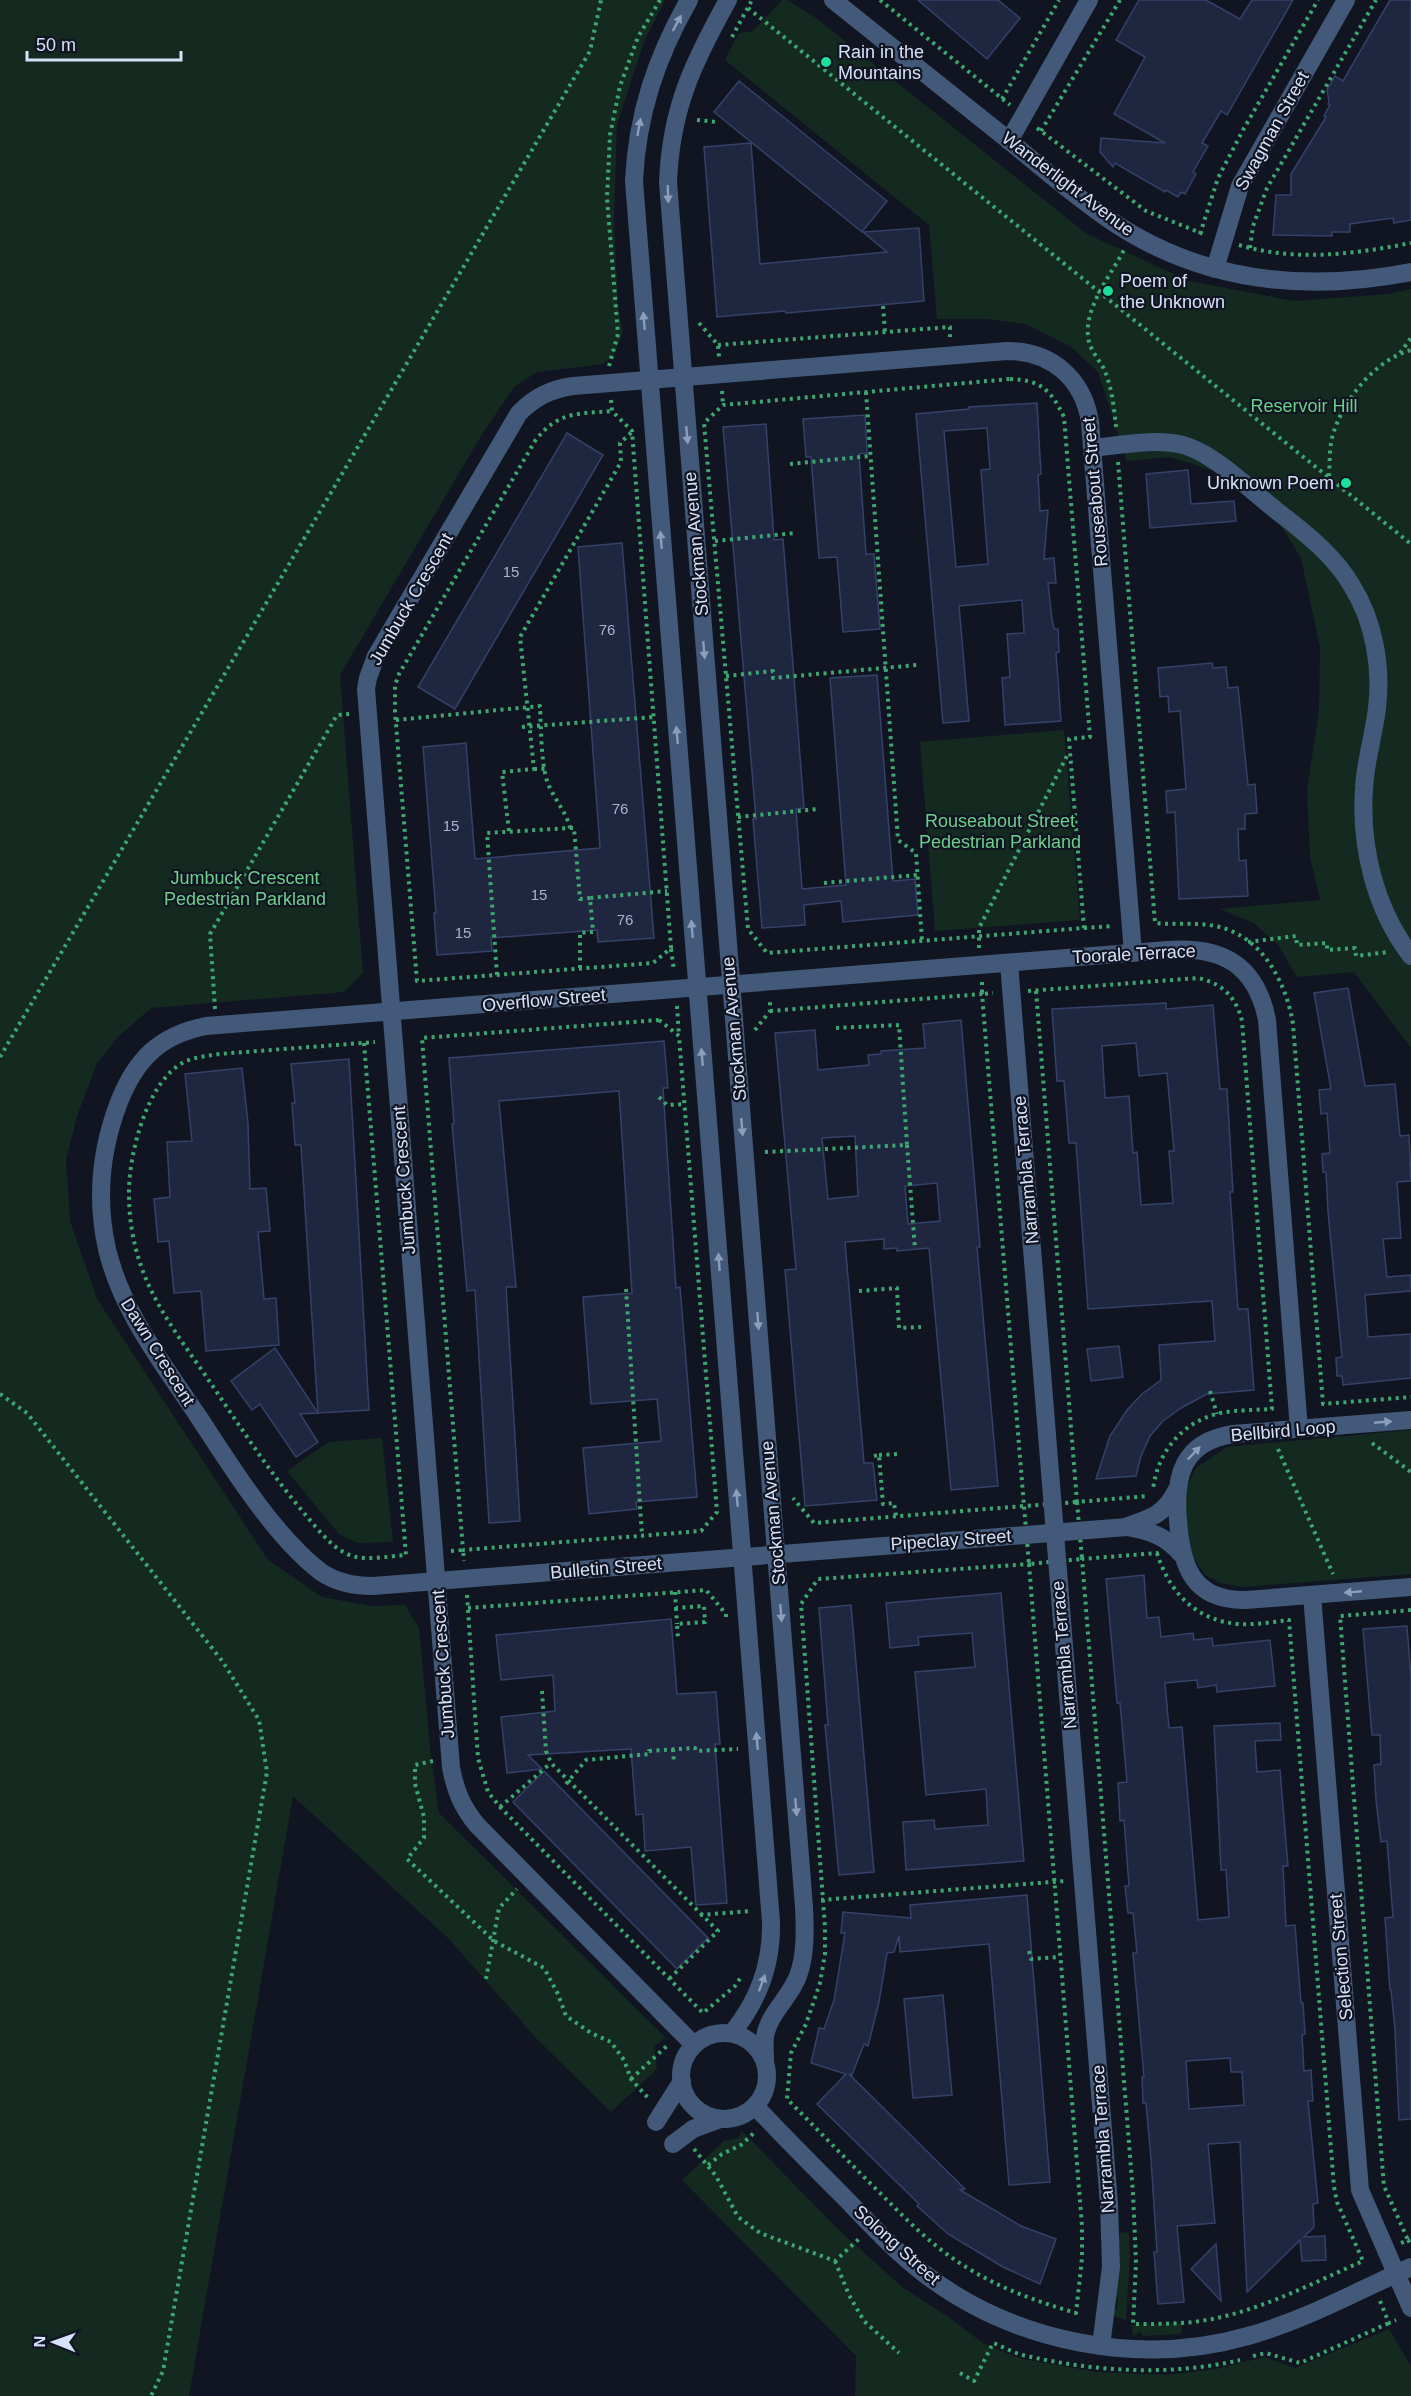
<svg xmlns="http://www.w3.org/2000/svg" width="1411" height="2396" font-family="Arial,sans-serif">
<rect width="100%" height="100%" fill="#111521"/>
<g fill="#142a20">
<polygon points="0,0 665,0 645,39 617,124 614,219 618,307 623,332 614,355 603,364 537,372 514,387 481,436 340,675 363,973 344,992 151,1008 118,1037 97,1063 77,1116 66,1160 70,1221 97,1299 268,1560 322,1597 371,1606 405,1605 419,1628 431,1757 439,1813 666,2038 654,2046 657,2069 611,2112 536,2038 450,1940 293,1796 189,2396 0,2396"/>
<polygon points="782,0 787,0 816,18 1087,234 1189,281 1294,301 1388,294 1411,289 1411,1048 1354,972 1297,977 1279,946 1254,923 1220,909 1320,900 1310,856 1307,792 1319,709 1320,647 1301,558 1281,526 1214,471 1170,457 1127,461 1098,372 1071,347 1025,324 988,319 937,319 929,225 725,60 739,33 753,31"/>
<polygon points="1064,730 1080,920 935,931 920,742"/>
<polygon points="1411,1430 1411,1574 1242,1587 1221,1583 1205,1575 1186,1547 1181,1498 1196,1468 1227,1447"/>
<polygon points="382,1438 393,1542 357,1543 339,1534 287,1471 329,1442"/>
<polygon points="742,2131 838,2229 902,2287 950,2318 984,2344 1022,2359 1098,2372 1166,2375 1216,2369 1264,2357 1295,2368 1389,2329 1411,2366 1411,2396 855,2396 856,2356 682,2180 724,2141 738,2138"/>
<polygon points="1129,2232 1130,2255 1126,2320 1114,2316 1114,2309 1117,2309 1118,2299 1115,2298 1119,2236 1120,2233"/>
<polygon points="1182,2323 1182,2332 1180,2334 1142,2336 1142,2333 1137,2332 1137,2335 1133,2335 1131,2325"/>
</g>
<g fill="#1f2740" stroke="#344169" stroke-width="1.5" fill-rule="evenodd">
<polygon points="918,0 998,0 1020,18 987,59"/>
<polygon points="1139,0 1206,0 1240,19 1252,0 1293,0 1227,115 1221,111 1202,143 1208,146 1193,172 1196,174 1185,194 1181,192 1178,197 1166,190 1165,192 1115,163 1113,167 1100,152 1101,138 1165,143 1114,114 1145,57 1116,40"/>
<polygon points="1390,0 1411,0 1411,220 1394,223 1393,218 1350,224 1350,232 1332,232 1332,236 1273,235 1276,195 1291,195 1291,174 1326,117 1324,116 1330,105 1328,104 1329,101 1327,90 1335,76 1343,81"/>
<polygon points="739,81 887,201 862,232 714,112"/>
<polygon points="751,143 760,264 887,252 863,232 919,228 924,301 786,313 785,311 717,317 704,147"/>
<path d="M1037,403L1041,474L1038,475L1040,511L1048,510L1044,559L1054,558L1056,583H1048L1052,619L1054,629H1058L1059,652L1056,653L1061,721L1005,725L1002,678L1010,677L1007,634L1024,633L1022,600L959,606L969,721L943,723L916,414L969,409V407ZM987,428L990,469L981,470L988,564L956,567L944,431Z"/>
<polygon points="865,415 867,453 859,454 866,554 874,554 880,629 843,632 837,557 819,558 811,457 806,457 803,419"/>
<polygon points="766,424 774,540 783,539 793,665 804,808 796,809 802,889 846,885 830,678 877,675 893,881 915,879 918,915 843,922 841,901 804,905 805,925 762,928 753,819 756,819 723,427"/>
<polygon points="567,433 603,455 455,709 418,687"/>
<polygon points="1188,470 1191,504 1234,501 1236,521 1150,528 1146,474"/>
<polygon points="622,543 654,938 598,942 597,930 491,938 492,951 437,955 434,913 436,913 423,747 466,743 475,859 600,848 578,547"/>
<polygon points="1212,663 1213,668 1226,667 1228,688 1238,687 1248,785 1255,784 1257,813 1245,814 1245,829 1238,829 1239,861 1246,860 1248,896 1179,899 1175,812 1167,813 1166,791 1186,789 1180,711 1169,712 1168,696 1160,697 1158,668"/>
<polygon points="1348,988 1365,1086 1395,1084 1400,1136 1409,1135 1411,1181 1397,1182 1401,1238 1383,1239 1387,1277 1411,1275 1411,1291 1365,1295 1368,1337 1411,1334 1411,1378 1343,1385 1342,1376 1337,1376 1336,1358 1342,1357 1328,1212 1326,1172 1323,1172 1322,1154 1330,1153 1327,1113 1321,1114 1319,1090 1331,1089 1314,993"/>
<path d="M1166,1003V1009L1213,1005L1220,1089H1227L1233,1192H1230L1238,1309H1248L1254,1390L1207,1394L1181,1408L1163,1421L1150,1436L1141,1456L1136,1476L1096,1479L1110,1436L1127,1410L1142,1394L1161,1380L1159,1345L1215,1341L1212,1301L1088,1309L1076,1143H1069L1064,1081H1057L1052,1009ZM1136,1043L1139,1076L1167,1073L1174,1151H1169L1173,1203L1141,1205L1137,1152L1133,1153L1129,1096L1105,1098L1102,1046Z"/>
<path d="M961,1020L980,1247H977L998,1486L951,1490L929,1248L897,1251V1248L884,1249V1239L845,1242L864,1463H873L877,1500L805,1506L785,1270L796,1269L775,1033L815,1030L818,1070L869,1065L868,1055L881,1054V1051L925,1048L923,1024ZM855,1136L858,1196L828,1199L822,1138ZM937,1183L940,1221L908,1224L905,1186Z"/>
<polygon points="664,1041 668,1088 663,1088 676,1288 680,1287 697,1497 636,1502 637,1509 589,1514 583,1448 661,1441 657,1399 591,1404 583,1297 632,1293 619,1091 499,1101 516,1287 506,1287 520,1521 489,1523 475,1290 467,1291 452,1124 454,1124 449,1058"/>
<polygon points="349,1059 369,1410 318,1413 301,1145 295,1145 292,1103 295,1103 291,1064"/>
<polygon points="242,1068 248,1123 250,1189 266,1188 270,1231 258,1232 264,1299 276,1298 279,1345 206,1351 201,1291 174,1293 169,1241 158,1242 154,1199 170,1197 167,1142 192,1141 185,1074"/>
<polygon points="1119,1346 1123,1377 1091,1381 1087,1349"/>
<polygon points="275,1348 318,1413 300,1414 318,1442 296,1457 260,1404 252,1410 231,1381"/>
<path d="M1144,1575L1147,1618L1159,1617L1161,1637L1193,1633L1194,1640L1212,1638L1213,1646L1270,1640L1275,1686L1217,1692L1216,1685L1198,1688L1197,1680L1165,1683L1169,1728L1182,1727L1198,1920L1229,1917L1226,1870H1221L1214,1726L1280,1723L1281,1740L1255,1741L1257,1772L1280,1770L1288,1866H1283L1286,1926L1295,1925L1301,2003H1303L1305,2034L1302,2035L1304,2071L1311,2070L1313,2101H1308L1318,2203L1313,2204L1314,2227L1304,2237L1325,2236L1326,2260L1302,2261L1300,2240L1247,2292L1240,2142L1208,2144L1215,2223L1177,2226L1184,2302L1158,2304L1154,2252H1157L1151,2159L1146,2103H1143L1142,2077H1144L1133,1953H1137L1133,1913H1128L1125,1886H1129L1124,1820L1120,1821L1118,1783L1127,1782L1120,1703H1117L1106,1579ZM1230,2058L1231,2072H1242L1244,2105L1189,2109L1186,2061Z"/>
<polygon points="1001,1593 1024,1861 906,1870 903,1822 934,1820 935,1829 988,1825 986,1789 926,1795 915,1672 975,1667 972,1633 918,1637 919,1645 890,1648 886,1603"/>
<polygon points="851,1605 874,1872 839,1875 825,1725 828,1725 819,1608"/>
<polygon points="671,1619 677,1694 716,1692 720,1744 715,1744 727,1903 696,1905 691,1847 645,1851 643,1814 636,1815 631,1749 528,1755 542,1769 507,1773 501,1717 555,1711 553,1675 501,1680 496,1635"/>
<polygon points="1407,1626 1411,1678 1411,2119 1399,2120 1395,2030 1391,1990 1390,1990 1385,1918 1393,1917 1387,1841 1381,1842 1376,1800 1374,1765 1381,1764 1380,1735 1372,1735 1363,1629"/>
<polygon points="544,1771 708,1938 677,1969 513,1802"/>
<polygon points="1027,1895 1050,2182 1009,2185 989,1944 900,1952 899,1936 894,1952 887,1953 879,2002 868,2046 864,2044 852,2075 849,2074 965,2189 960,2190 1021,2226 1056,2239 1040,2284 1003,2267 948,2234 917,2206 919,2204 817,2104 846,2074 811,2063 819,2028 824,2029 834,2000 845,1933 841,1933 843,1912 911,1918 910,1905"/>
<polygon points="943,1995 952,2095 913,2098 904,1999"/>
<polygon points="1216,2244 1221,2301 1191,2269"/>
</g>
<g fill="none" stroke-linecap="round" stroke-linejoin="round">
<g stroke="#3ea671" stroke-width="4" stroke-dasharray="3 4.5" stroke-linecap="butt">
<polyline points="880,0 1010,105"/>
<polyline points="748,8 1411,544"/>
<polyline points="732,37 752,0"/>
<polyline points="1002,99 1059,0"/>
<polyline points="697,120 716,122"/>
<polyline points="1037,128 1146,211 1206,235"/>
<polyline points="1041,131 1120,0"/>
<polyline points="1200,234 1218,178 1243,130 1318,0"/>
<path d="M1239,245C1296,262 1354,254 1411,243"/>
<polyline points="1250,248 1253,226 1267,188 1376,0"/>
<polyline points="883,306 885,332"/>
<polyline points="699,323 718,345 719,357"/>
<polyline points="718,345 950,327 950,337"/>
<polyline points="1400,353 1411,338"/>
<polyline points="609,366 618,334 607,198 610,135 620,86 638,37 660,0"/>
<path d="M1010,379C1041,380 1051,390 1064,417L1090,737L1069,739L1084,928L767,953L748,929L704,423L723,405Z"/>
<polyline points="722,391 723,405"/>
<polyline points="866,392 898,840 916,853 922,941"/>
<path d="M611,400L612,411L632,431L671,948L653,963L417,981L395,712V685L399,674L535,441C558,411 577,414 612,411"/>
<path d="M1116,427C1114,408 1112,387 1104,369C1098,358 1089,349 1088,336C1085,305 1112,274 1125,248"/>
<path d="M1118,462L1155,923C1175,925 1195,922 1215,926C1262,935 1286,982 1293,1024L1323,1404L1411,1397"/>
<polyline points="790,464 870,456"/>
<path d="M1329,476C1330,462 1329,448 1333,434C1344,399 1375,360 1411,350"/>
<polyline points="715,541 796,533"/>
<polyline points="726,676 773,671 773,678 917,665"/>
<path d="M396,720L540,706C541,727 541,762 547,781C553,798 566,811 570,828L487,833L497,975"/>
<polyline points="522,727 654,717"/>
<polyline points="534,769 545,769"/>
<polyline points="738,817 818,809"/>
<polyline points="570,828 574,828 580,899 590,898"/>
<polyline points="509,831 502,772 534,769 520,637 621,462 620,443 632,432"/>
<polyline points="824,883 917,875"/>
<polyline points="1084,928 1112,926"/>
<polyline points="1248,942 1296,936 1297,945 1327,943 1327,950 1355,948 1356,956 1388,952"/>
<polyline points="979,948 979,928 1069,752"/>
<polyline points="671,949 674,971"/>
<polyline points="580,968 580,933 593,932 590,898 667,891"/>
<polyline points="982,982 982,994 993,993"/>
<path d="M1028,991L1198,978C1222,983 1236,997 1242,1021L1272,1409C1255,1410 1237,1410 1220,1413C1182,1422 1157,1452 1153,1490"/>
<polyline points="1036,991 1077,1502 1149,1496"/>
<polyline points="677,1006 679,1036"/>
<polyline points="215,1009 210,934 337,715 350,714"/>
<polyline points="770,1011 982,994 1024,1506 814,1523 793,1498"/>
<polygon points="659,1020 679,1036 717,1512 701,1531 463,1550 422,1038"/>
<polyline points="755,1030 770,1011 770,998"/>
<path d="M364,1043L406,1555C388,1556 364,1562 347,1554C330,1546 316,1527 304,1513C271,1474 243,1431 214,1388C188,1349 155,1309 140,1263C133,1242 129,1218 129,1196C128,1157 146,1082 184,1062C195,1057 207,1056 219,1054L375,1042"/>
<polyline points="0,1057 590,51 601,0"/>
<polyline points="659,1097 667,1105 685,1104"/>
<polyline points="907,1145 915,1249"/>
<polyline points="765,1152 907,1145 899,1025 835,1028"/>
<polyline points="626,1289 642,1536"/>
<polyline points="859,1291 897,1288 899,1328 921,1327"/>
<polyline points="1210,1391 1217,1414"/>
<polyline points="0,1394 27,1413 223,1662 259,1720 267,1772 163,2371 151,2396"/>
<polyline points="1372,1443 1411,1472"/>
<polyline points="1278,1449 1333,1574"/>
<polyline points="879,1455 899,1454"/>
<polyline points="874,1456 879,1455 883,1504 894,1503 896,1516"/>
<polygon points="1077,1502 1082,1559 1029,1564 1024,1506"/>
<polyline points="451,1551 463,1550 464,1561"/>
<path d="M1157,1553C1169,1592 1196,1621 1239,1624C1255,1625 1273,1622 1289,1620L1334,2187L1337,2202L1363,2261C1308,2285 1253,2315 1193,2322C1173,2324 1153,2324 1133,2324L1136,2263L1133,2193L1082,1559Z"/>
<path d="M1029,1564L1082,2226V2258L1076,2313C1039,2302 1004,2290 971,2270C933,2248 904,2217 874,2187C845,2158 816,2128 787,2099L791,2053L806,2024L820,1983L825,1954V1927L801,1604L818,1579Z"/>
<polyline points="675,1592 676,1608 704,1606 705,1622 677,1624 678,1638"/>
<polyline points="467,1595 478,1758 488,1792 500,1807 703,2013 735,1986 741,1977"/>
<polyline points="468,1608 706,1590 726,1614 726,1619"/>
<polyline points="676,1608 677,1624"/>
<polyline points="1411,1610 1340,1616 1383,2175 1384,2186 1408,2240 1411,2239"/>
<polyline points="542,1691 546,1751 551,1763 718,1931 669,1979"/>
<polyline points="673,1749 674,1763"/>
<polyline points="433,1761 415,1765 415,1784 424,1817 424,1838 407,1859 494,1941 544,1968 558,1994 566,2016 591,2033 611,2042 624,2060 631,2079 649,2099"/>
<polyline points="566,1784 586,1760 649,1754 649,1751 695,1748 696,1751 738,1749"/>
<polyline points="500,1807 551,1763"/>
<polyline points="821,1900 1065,1881"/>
<polyline points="700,1915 751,1911"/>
<polyline points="1029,1951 1031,1959 1059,1957"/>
<polyline points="486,1979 499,1908 517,1889"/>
<polyline points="631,2079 669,2044"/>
<polyline points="694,2149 716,2176 738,2217 760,2233 835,2261 859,2239"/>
<polyline points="708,2165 722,2154 741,2145 756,2131"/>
<polyline points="1401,2243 1408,2240 1411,2245"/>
<polyline points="835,2261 849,2295 864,2321 899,2353"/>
<polyline points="1380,2301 1389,2323 1396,2320"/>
<polyline points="1253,2356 1266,2353 1300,2363 1389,2323"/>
<path d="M960,2373L974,2381L993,2343C1004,2347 1015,2354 1027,2356C1097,2372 1171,2376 1240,2360"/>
</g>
<g stroke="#42597a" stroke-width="18">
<path d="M689,0C656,58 637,115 634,181L771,1922C772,1964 759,2000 732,2033"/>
<path d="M728,0C693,63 671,108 668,182L804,1907C805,1929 806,1955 798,1976C790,1998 768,2014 765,2037C764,2045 765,2053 765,2060"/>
<path d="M833,0C891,46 949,93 1007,139C1040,166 1072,194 1107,218C1199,282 1303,293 1411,272"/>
<polyline points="1009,141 1089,0"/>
<polyline points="1215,269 1240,186 1346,0"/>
<path d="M1092,448C1121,445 1155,438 1183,445C1213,453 1247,487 1272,507C1301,530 1333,553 1352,586C1374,621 1382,667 1377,708C1374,735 1365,762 1364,789C1360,847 1375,909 1411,956"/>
<polyline points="1009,963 1109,2204 1111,2267 1101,2346"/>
<path d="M1411,1420L1233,1434C1183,1442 1174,1475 1178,1520C1181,1565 1192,1601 1246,1600L1411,1587"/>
<path d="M1128,1526C1151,1518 1165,1514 1176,1491"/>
<path d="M1181,1554C1166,1536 1150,1531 1127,1527L373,1586C354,1586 337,1583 321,1572C275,1537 232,1468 200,1419C165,1366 122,1313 107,1249C96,1200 101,1149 119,1102C136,1059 160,1035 206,1026L1168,950C1221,946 1256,964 1267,1020L1299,1429"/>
<polyline points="1312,1595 1360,2190 1411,2308"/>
<circle cx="724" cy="2076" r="43"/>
<path d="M694,2045L477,1825C462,1807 455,1790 451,1767L366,689L368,678L376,656L519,413C535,397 551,389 573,386L1007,351C1051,351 1083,378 1090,422L1133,953"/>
<path d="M755,2106C785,2138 816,2169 847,2200C872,2226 897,2253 926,2275C1016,2343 1140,2367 1248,2336C1305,2320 1358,2291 1411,2267"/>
<polyline points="656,2122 682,2081"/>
<polyline points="673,2144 693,2129 720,2119"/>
</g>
</g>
<defs><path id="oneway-solid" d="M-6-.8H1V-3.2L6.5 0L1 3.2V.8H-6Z" transform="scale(1.5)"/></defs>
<g fill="#8c9eba">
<use href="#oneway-solid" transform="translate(677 23) rotate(-62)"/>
<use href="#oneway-solid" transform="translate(639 127) rotate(-80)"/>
<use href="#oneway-solid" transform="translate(668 194) rotate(88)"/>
<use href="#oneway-solid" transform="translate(644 321) rotate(-95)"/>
<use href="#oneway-solid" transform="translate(687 435) rotate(85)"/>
<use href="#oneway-solid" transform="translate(661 540) rotate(-95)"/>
<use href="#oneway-solid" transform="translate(704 650) rotate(85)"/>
<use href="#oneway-solid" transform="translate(677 735) rotate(-95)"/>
<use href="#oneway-solid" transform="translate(692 929) rotate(-95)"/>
<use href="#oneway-solid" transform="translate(702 1057) rotate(-95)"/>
<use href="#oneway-solid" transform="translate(742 1127) rotate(85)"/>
<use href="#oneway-solid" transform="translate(719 1262) rotate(-94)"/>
<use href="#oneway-solid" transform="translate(758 1321) rotate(86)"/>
<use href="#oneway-solid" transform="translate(1383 1422) rotate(-5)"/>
<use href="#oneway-solid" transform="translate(1194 1453) rotate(-46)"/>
<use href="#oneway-solid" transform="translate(737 1498) rotate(-95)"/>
<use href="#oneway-solid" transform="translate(1353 1592) rotate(175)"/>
<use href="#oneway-solid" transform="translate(781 1613) rotate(85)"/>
<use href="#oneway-solid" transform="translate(757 1741) rotate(-95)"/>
<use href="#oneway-solid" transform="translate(796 1807) rotate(85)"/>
<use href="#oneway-solid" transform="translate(762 1983) rotate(-70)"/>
</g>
<g fill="#1ddf9b" stroke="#111521" stroke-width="2">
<circle cx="826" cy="62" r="6"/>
<circle cx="1108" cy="291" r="6"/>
<circle cx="1346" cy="483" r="6"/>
</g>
<g text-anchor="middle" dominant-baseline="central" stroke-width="4.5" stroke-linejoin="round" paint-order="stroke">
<g font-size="15" fill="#a8b3cc">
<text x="511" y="571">15</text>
<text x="607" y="629">76</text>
<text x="620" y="808">76</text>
<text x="451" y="825">15</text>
<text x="539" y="894">15</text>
<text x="625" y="919">76</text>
<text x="463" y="932">15</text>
</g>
<g font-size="18" fill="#d6e2fa" stroke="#111521" text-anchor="start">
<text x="838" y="52">Rain in the<tspan x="838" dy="21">Mountains</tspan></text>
<text x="1120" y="281">Poem of<tspan x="1120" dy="21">the Unknown</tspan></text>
<text x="1334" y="483" text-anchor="end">Unknown Poem</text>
</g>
<g font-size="18" fill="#d6e2fa" stroke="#111521">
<text transform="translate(1272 131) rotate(-61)">Swagman Street</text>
<text transform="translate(1068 184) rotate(37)">Wanderlight Avenue</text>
<text transform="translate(1095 492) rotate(-95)">Rouseabout Street</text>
<text transform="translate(696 544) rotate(-95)">Stockman Avenue</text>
<text transform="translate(411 599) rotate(-60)">Jumbuck Crescent</text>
<text transform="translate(1134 954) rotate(-3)">Toorale Terrace</text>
<text transform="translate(544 1000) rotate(-5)">Overflow Street</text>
<text transform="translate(734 1029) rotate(-95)">Stockman Avenue</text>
<text transform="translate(1026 1170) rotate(-95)">Narrambla Terrace</text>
<text transform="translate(404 1180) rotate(-94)">Jumbuck Crescent</text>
<text transform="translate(158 1352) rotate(58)">Dawn Crescent</text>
<text transform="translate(1283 1431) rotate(-5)">Bellbird Loop</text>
<text transform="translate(773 1513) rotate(-95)">Stockman Avenue</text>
<text transform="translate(951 1540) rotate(-4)">Pipeclay Street</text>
<text transform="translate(606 1568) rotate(-5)">Bulletin Street</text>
<text transform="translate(1064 1655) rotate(-95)">Narrambla Terrace</text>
<text transform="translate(443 1664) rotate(-94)">Jumbuck Crescent</text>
<text transform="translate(1341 1957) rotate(-95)">Selection Street</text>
<text transform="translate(1103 2139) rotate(-94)">Narrambla Terrace</text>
<text transform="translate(897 2245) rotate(42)">Solong Street</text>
</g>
<g font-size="18" fill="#6cd08a" stroke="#111521">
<text x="1304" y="406">Reservoir Hill</text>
<text x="1000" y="821">Rouseabout Street<tspan x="1000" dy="21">Pedestrian Parkland</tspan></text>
<text x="245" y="878">Jumbuck Crescent<tspan x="245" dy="21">Pedestrian Parkland</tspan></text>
</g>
</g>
<g transform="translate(54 2342) rotate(271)" stroke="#111521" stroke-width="4.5" paint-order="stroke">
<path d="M0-4.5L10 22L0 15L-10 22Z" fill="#d6e2fa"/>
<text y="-9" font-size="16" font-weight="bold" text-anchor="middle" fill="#d6e2fa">N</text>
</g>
<path d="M27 51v9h154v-9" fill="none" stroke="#d6e2fa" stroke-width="3"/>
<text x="36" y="51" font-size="18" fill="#d6e2fa" stroke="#111521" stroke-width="4.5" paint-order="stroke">50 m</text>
</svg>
